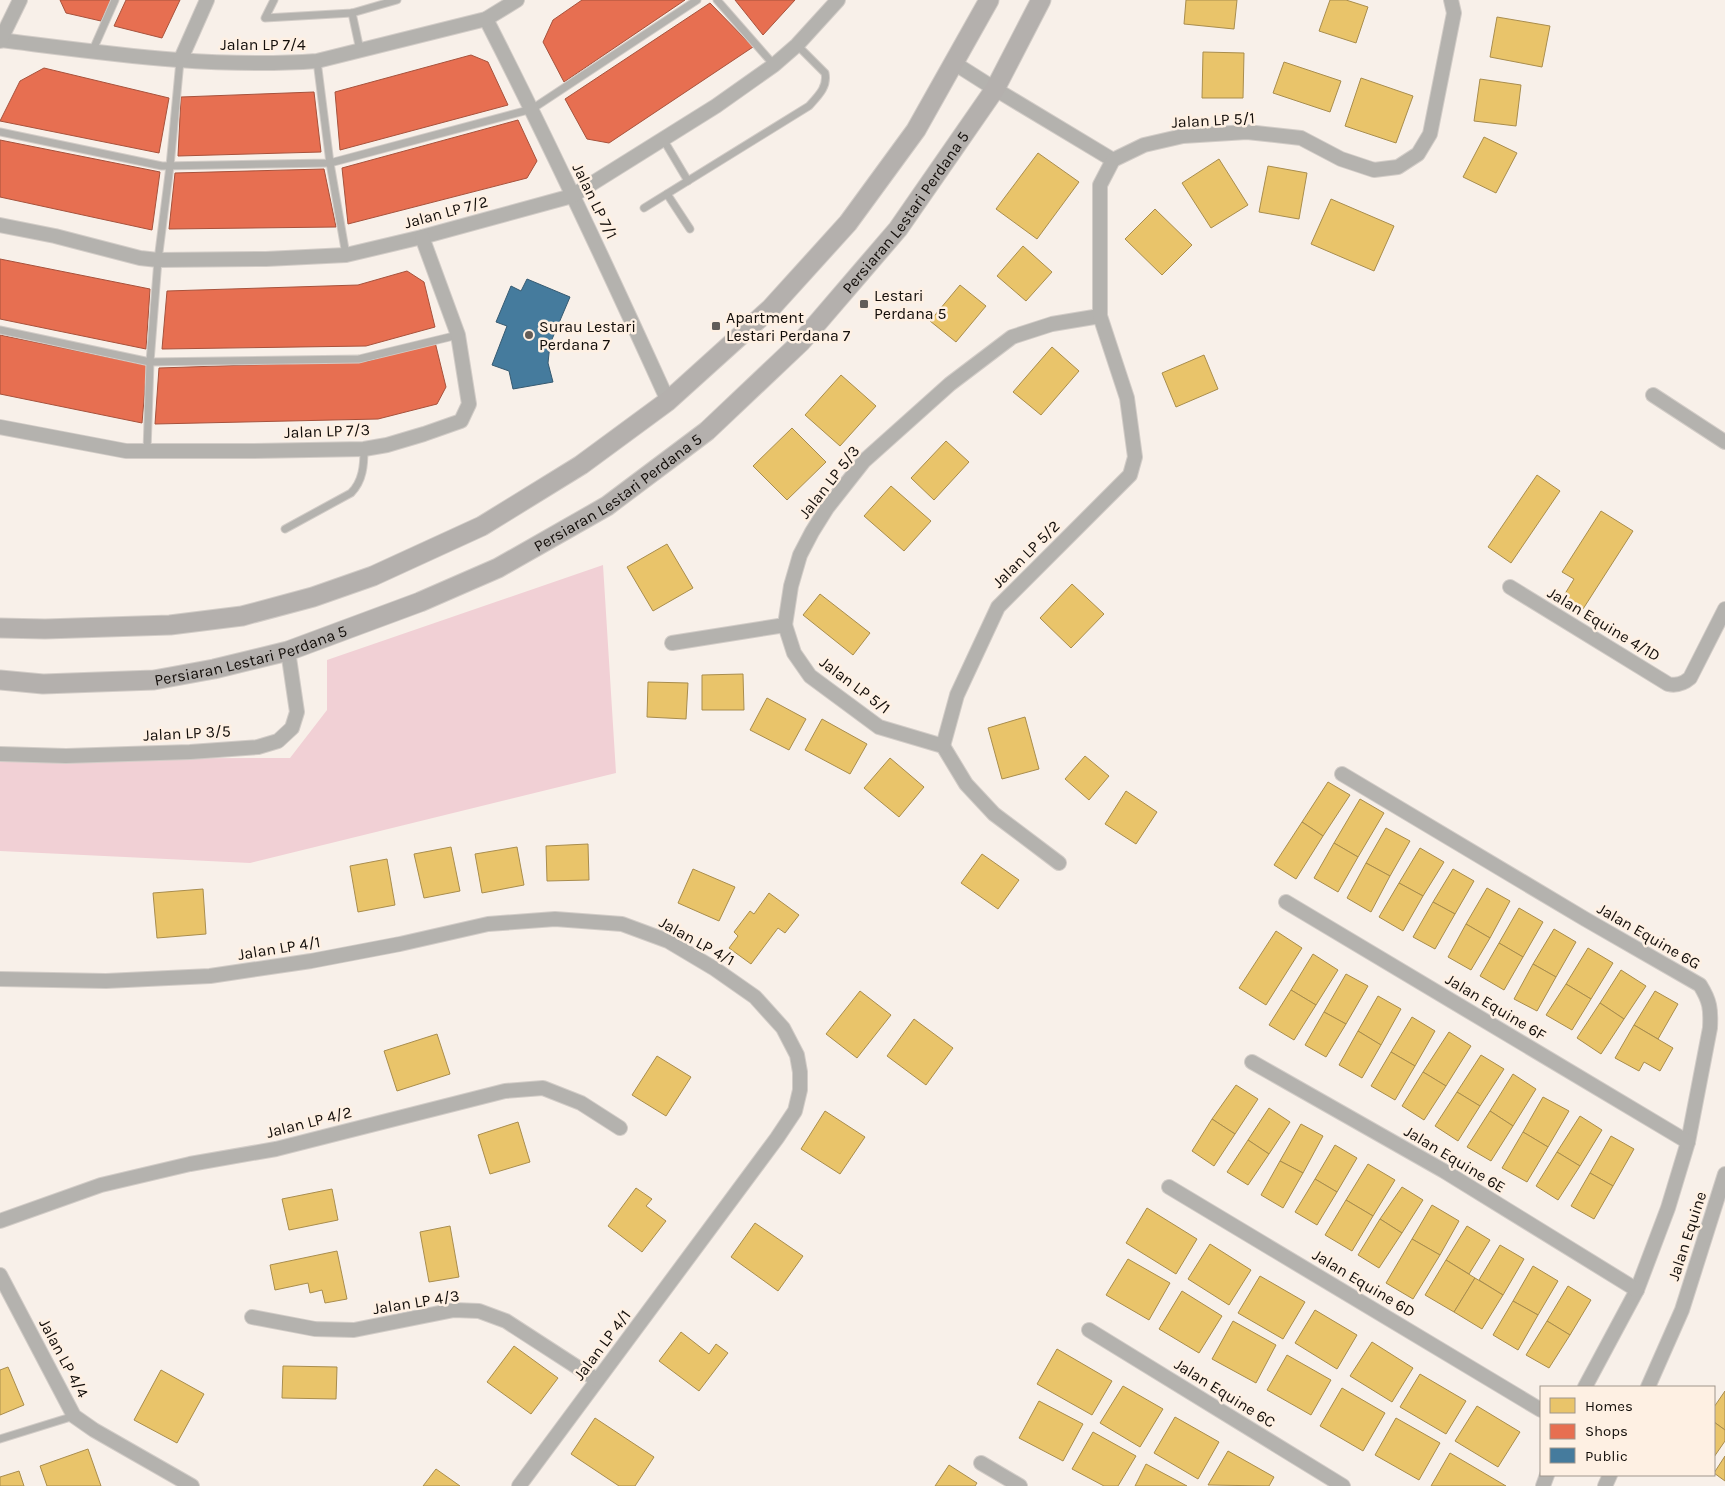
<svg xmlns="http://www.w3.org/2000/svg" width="1725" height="1486" font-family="Karla,sans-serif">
<rect width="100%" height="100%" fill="#f8f0e9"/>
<polygon fill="#f1d0d5" points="603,565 616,773 250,863 0,851 0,759 290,758 327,710 327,660"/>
<g fill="#e9c46a" stroke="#a98d4d">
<polygon points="1186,0 1237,0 1234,29 1184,24"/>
<polygon points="1330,0 1346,0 1368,7 1356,43 1319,31"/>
<polygon points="1497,17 1550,26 1542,67 1490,57"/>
<polygon points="1203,52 1244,53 1243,98 1202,98"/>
<polygon points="1284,62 1341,81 1330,112 1273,93"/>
<polygon points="1361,78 1413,96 1396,143 1345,126"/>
<polygon points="1480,79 1521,85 1516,126 1474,121"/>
<polygon points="1484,137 1517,153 1496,193 1463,177"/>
<polygon points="1038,153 1079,182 1037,239 996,209"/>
<polygon points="1219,159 1248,205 1211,228 1182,183"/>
<polygon points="1268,166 1307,173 1299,219 1259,212"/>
<polygon points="1331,199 1394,226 1374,271 1311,244"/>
<polygon points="1155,209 1192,245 1162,275 1125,239"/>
<polygon points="1023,246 1052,272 1026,301 997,276"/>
<polygon points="960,285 986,306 956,342 930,321"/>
<polygon points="1052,347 1079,371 1041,415 1013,392"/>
<polygon points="1204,355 1218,389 1176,407 1162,373"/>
<polygon points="841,375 876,406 840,446 805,415"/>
<polygon points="792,428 826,462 787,500 753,466"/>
<polygon points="946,441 969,462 934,500 911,478"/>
<polygon points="1537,475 1560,491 1511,563 1488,547"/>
<polygon points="891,486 931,521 904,551 864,516"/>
<polygon points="1601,511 1633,531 1583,609 1563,597 1574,579 1562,572"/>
<polygon points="667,544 693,588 653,611 627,567"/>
<polygon points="1072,584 1104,614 1071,648 1040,618"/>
<polygon points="820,594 870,633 853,655 803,615"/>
<polygon points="743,674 744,710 702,710 702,675"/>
<polygon points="648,682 688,683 686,719 647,717"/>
<polygon points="767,698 806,719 789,750 750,730"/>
<polygon points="1025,717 1039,769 1002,779 988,728"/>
<polygon points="822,719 867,744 850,774 805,750"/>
<polygon points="1085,756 1109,776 1089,800 1065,779"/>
<polygon points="890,758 924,787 899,817 864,788"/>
<polygon points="1328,782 1350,795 1323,836 1302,822"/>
<polygon points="1126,791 1157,812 1136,844 1105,824"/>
<polygon points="1360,799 1384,813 1358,857 1334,843"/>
<polygon points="1302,822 1323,836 1296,879 1274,865"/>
<polygon points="1386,828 1410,841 1390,876 1366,863"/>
<polygon points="1334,843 1358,857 1338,892 1314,878"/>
<polygon points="588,844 589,880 547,881 546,846"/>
<polygon points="451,847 460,891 424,898 414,854"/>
<polygon points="517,847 524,885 482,893 475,854"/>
<polygon points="1420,848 1444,862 1423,896 1399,883"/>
<polygon points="982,854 1019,880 998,909 961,883"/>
<polygon points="387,859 395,905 358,912 350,866"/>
<polygon points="1366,863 1390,876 1371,912 1347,898"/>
<polygon points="693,869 735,887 719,921 678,903"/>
<polygon points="1453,869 1474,881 1455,914 1433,902"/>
<polygon points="1399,883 1423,896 1403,931 1379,917"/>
<polygon points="1487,888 1510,901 1490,938 1466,924"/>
<polygon points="203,889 206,934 157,938 153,893"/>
<polygon points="769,893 799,915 785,933 778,928 751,964 729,948 738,936 734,932 750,911 754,914"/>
<polygon points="1433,902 1455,914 1435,949 1413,937"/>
<polygon points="1519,908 1543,922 1523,957 1499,943"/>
<polygon points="1466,924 1490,938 1471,970 1448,957"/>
<polygon points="1554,929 1576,942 1556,977 1533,964"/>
<polygon points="1276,931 1302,948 1266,1005 1239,988"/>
<polygon points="1499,943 1523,957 1504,990 1480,976"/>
<polygon points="1588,948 1613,963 1591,999 1566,984"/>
<polygon points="1313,954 1338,970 1316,1005 1291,990"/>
<polygon points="1533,964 1556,977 1537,1011 1514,999"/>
<polygon points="1621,970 1646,986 1624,1019 1600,1003"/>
<polygon points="1346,974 1368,986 1346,1024 1324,1012"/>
<polygon points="1566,984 1591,999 1572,1030 1546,1015"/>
<polygon points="1291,990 1316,1005 1294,1040 1269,1025"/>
<polygon points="860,991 891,1015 857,1058 826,1034"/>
<polygon points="1655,991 1678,1004 1658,1039 1634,1025"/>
<polygon points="1378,996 1401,1009 1381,1045 1358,1031"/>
<polygon points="1600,1003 1624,1019 1601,1054 1577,1038"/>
<polygon points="1324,1012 1346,1024 1326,1057 1305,1045"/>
<polygon points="1412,1017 1435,1031 1415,1066 1391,1052"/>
<polygon points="914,1019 953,1048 926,1085 887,1056"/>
<polygon points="1634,1025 1673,1048 1660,1071 1644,1062 1639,1071 1615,1058"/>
<polygon points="1358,1031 1381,1045 1362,1078 1339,1065"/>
<polygon points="1449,1032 1471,1046 1446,1086 1423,1072"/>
<polygon points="437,1034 450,1074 397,1091 384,1051"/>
<polygon points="1391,1052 1415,1066 1395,1100 1371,1086"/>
<polygon points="1481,1055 1504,1069 1480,1106 1457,1092"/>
<polygon points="657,1056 691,1077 666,1116 632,1095"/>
<polygon points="1423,1072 1446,1086 1424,1120 1402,1106"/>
<polygon points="1513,1074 1536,1089 1513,1126 1490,1111"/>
<polygon points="1236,1085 1258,1099 1235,1134 1212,1119"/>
<polygon points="1457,1092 1480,1106 1458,1141 1435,1126"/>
<polygon points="1543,1097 1569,1111 1548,1147 1523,1132"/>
<polygon points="1269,1108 1290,1122 1269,1154 1248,1140"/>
<polygon points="825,1111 865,1137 840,1174 801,1149"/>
<polygon points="1490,1111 1513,1126 1491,1161 1467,1147"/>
<polygon points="1580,1116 1602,1130 1580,1166 1557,1152"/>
<polygon points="1212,1119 1235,1134 1214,1166 1192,1151"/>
<polygon points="518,1122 530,1162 490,1174 478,1135"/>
<polygon points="1301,1124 1323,1136 1303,1173 1280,1161"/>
<polygon points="1523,1132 1548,1147 1527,1182 1502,1168"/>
<polygon points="1611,1136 1634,1149 1613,1186 1590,1173"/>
<polygon points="1248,1140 1269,1154 1248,1185 1227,1172"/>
<polygon points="1335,1145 1357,1158 1337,1192 1315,1179"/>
<polygon points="1557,1152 1580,1166 1558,1200 1536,1186"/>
<polygon points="1280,1161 1303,1173 1283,1208 1261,1195"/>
<polygon points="1368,1164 1395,1180 1373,1216 1346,1200"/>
<polygon points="1590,1173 1613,1186 1594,1219 1571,1206"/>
<polygon points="1315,1179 1337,1192 1317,1225 1295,1212"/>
<polygon points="1402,1187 1423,1200 1402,1233 1380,1219"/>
<polygon points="636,1188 652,1199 646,1206 666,1221 642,1252 608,1226"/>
<polygon points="332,1189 338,1220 289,1230 282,1199"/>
<polygon points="1346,1200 1373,1216 1352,1251 1325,1235"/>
<polygon points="1432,1205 1459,1221 1440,1255 1412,1239"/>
<polygon points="1147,1208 1197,1239 1176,1274 1126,1243"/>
<polygon points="1380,1219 1402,1233 1379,1268 1358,1255"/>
<polygon points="755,1223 803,1256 778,1291 731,1257"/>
<polygon points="450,1226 459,1277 429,1282 420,1232"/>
<polygon points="1467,1226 1490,1240 1469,1274 1446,1260"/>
<polygon points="1412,1239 1440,1255 1413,1299 1386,1283"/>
<polygon points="1210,1244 1251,1270 1229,1305 1188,1279"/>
<polygon points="1500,1245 1524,1259 1503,1295 1479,1280"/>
<polygon points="337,1251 347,1299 325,1303 322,1290 310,1293 308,1283 275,1290 270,1265"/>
<polygon points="1128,1259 1170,1283 1149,1320 1106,1295"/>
<polygon points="1446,1260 1475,1278 1454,1312 1425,1295"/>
<polygon points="1533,1266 1558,1281 1538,1315 1513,1301"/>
<polygon points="1260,1276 1305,1302 1283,1339 1238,1313"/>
<polygon points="1475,1278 1503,1295 1482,1329 1454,1312"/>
<polygon points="1568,1286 1591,1300 1570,1335 1547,1321"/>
<polygon points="1182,1291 1222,1316 1199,1353 1159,1329"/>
<polygon points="1513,1301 1538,1315 1518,1350 1493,1335"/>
<polygon points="1315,1310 1357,1335 1337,1369 1295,1343"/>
<polygon points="1233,1321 1276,1345 1256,1383 1212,1359"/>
<polygon points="1547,1321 1570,1335 1549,1368 1526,1355"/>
<polygon points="681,1332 709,1354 716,1344 728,1353 699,1391 659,1361"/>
<polygon points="1372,1342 1413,1368 1392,1402 1350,1376"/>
<polygon points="514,1346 558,1378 531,1414 487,1382"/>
<polygon points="1057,1349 1112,1381 1092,1415 1037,1384"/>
<polygon points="1287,1355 1331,1380 1311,1415 1267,1390"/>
<polygon points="283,1366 337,1367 336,1399 282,1398"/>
<polygon points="8,1367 24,1405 0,1415 0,1370"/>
<polygon points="161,1370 204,1394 177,1443 134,1420"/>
<polygon points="1420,1374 1466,1401 1446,1434 1400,1407"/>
<polygon points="1123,1386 1163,1409 1140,1447 1100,1423"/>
<polygon points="1342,1388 1385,1413 1363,1451 1320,1426"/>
<polygon points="1725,1391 1725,1430 1714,1422 1714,1407"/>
<polygon points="1039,1401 1083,1424 1063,1461 1019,1438"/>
<polygon points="1477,1406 1520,1432 1498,1467 1455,1441"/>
<polygon points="1175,1417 1219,1442 1198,1479 1154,1453"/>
<polygon points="595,1418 654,1457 635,1486 619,1486 571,1454"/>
<polygon points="1396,1418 1440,1443 1419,1480 1375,1455"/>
<polygon points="1714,1422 1725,1430 1725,1441 1714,1457"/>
<polygon points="1093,1432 1136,1456 1118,1486 1104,1486 1072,1469"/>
<polygon points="88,1449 101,1486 47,1486 40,1466"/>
<polygon points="1228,1451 1274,1477 1269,1486 1208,1485"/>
<polygon points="1450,1453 1506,1486 1431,1486"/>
<polygon points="1725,1456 1725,1481 1714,1473"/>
<polygon points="1146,1464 1187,1486 1135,1486"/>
<polygon points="949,1465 977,1483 975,1486 935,1486"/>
<polygon points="436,1469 460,1486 423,1486"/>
<polygon points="19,1471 24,1486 0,1486 0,1477"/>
</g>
<g fill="#e76f51" stroke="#a7523c">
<polygon points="60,0 111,0 101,21 66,13"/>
<polygon points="126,0 180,0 162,38 114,26"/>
<polygon points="582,0 685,0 564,82 543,42 553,20"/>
<polygon points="735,0 795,0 763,35"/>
<polygon points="710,3 753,47 609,143 587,139 565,99"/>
<polygon points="471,55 488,62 508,105 340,150 335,92"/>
<polygon points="44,68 169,98 159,153 0,121 20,81"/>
<polygon points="314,92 321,152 178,156 181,97"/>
<polygon points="518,120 537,161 527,178 348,224 342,168"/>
<polygon points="0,140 160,172 152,230 0,197"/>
<polygon points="324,169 336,227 169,229 175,173"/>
<polygon points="0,259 150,289 146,349 0,319"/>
<polygon points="407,271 424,282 435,327 366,346 162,349 167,291 358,285"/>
<polygon points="0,335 147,365 142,423 0,394"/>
<polygon points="435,342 446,387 437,404 378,419 155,424 159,368 368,361"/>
</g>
<polygon fill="#457b9d" stroke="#365a71" points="527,279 570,297 550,344 548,363 553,382 513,389 509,371 492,365 507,326 496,322 511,286 521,291"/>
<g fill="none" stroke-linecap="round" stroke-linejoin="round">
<g stroke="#d2ccc7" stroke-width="9">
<g id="lane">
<polyline points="274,0 265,18 352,13 397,0"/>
<polyline points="717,0 774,65"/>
<polyline points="352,13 360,50"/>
<polyline points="92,52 115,0"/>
<polyline points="317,61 330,163 346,255"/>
<polyline points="0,132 162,166 330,163 532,109 697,0"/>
<polyline points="663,139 688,181"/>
<polyline points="667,194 690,229"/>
<path d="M644,208L809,106C818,96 828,87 825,73L797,45"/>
<polyline points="0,330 150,362 359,359 458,335"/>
<polyline points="147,451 150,362 158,260 170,166 180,61"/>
<path d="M285,529L351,493C363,481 364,465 364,449"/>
<polyline points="0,1439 74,1416"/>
</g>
</g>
<g stroke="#d2ccc7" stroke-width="16">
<g id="street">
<path d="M486,19C550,144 610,273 668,401"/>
<path d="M0,40C105,53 211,69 317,61L486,19L517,0"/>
<polyline points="0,41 20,0"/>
<polyline points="180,61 207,0"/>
<polyline points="954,63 995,89 1113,160"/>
<polyline points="0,225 55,236 140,258 158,260 266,259 346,255 422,237 572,196 716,106 774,65 797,45 838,0"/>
<polyline points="1653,395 1725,442"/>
<polyline points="0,427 126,451 249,451 364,449 387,445 424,434 461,421 469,404 458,335 422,237"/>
<path d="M1510,587L1668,684C1677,686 1683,684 1690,678L1725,609"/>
<polyline points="785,625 794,653 810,676 879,727 943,746 966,784 994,814 1059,863"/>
<polyline points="672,643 785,625 791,586 800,555 812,532 827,508 864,461 950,384 1012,337 1052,324 1100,316"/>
<polyline points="943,746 957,695 998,607 1130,475 1135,457 1127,398 1100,316 1100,185 1113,160 1144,145 1183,136 1247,132 1301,138 1341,159 1374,170 1398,167 1418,154 1430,134 1454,13 1451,0"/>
<polyline points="0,754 66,756 190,752 258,747 278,741 292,728 297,712 288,651"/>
<path d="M1342,774L1585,919L1700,985C1710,1001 1711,1009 1710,1028L1688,1142L1668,1208L1637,1290L1585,1387"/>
<polyline points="1286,902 1688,1142"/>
<polyline points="0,979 106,981 210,976 311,961 400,944 488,924 555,919 622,924 668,941 715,969 755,997 783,1028 797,1055 800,1072 800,1090 795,1111 777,1138 519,1486"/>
<polyline points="1252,1062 1444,1171 1637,1290"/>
<polyline points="1169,1187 1541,1410"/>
<polyline points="0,1221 101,1185 190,1164 276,1149 505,1091 543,1088 581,1103 620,1128"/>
<polyline points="0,1275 74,1416 94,1430 192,1486"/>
<polyline points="252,1317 315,1329 354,1330 454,1310 479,1311 506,1321 597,1380"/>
<polyline points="1089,1330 1343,1486"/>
<polyline points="1648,1387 1682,1310 1725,1174"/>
<polyline points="981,1463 1020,1486"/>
<polyline points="1543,1486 1547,1475"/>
<polyline points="1605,1486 1610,1475"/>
</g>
</g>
<g stroke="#d2ccc7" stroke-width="21">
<g id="secondary">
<polyline points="0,628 45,629 170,625 242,616 313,597 373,576 482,526 581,465 668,401 771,308 848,223 916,130 989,0"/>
<path id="s1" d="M0,680L43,684L154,680L214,669L288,651L420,602L498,568L607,506L707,431L801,342L898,229L995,89L1041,0"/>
</g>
</g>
<use href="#lane" stroke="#b4b2ae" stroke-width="7"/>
<use href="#street" stroke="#b4b2ae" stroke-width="14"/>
<use href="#secondary" stroke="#b4b0ad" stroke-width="19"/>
</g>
<g fill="#635d58" stroke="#fef0e3" stroke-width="2">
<rect x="859" y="299" width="10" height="10" rx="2.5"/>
<rect x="711" y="321" width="10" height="10" rx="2.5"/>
<circle cx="529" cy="335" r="5"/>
</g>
<g text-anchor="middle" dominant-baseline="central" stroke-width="5" stroke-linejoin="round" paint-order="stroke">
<g font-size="16" fill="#130e0a" stroke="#fef0e3">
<text x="263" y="44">Jalan LP 7/4</text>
<text transform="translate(1213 120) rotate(-3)">Jalan LP 5/1</text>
<text transform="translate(595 201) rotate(64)">Jalan LP 7/1</text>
<text transform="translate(446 212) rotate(-15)">Jalan LP 7/2</text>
<text stroke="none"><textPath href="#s1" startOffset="1064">Persiaran Lestari Perdana 5</textPath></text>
<text transform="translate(327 431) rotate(-2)">Jalan LP 7/3</text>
<text transform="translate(829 482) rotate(-52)">Jalan LP 5/3</text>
<text stroke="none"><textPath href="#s1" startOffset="659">Persiaran Lestari Perdana 5</textPath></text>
<text transform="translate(1026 554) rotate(-45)">Jalan LP 5/2</text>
<text transform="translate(1604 624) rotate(31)">Jalan Equine 4/1D</text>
<text stroke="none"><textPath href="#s1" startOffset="254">Persiaran Lestari Perdana 5</textPath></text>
<text transform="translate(855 685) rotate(37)">Jalan LP 5/1</text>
<text transform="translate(187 733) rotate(-3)">Jalan LP 3/5</text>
<text transform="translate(1649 936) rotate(30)">Jalan Equine 6G</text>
<text transform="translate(697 941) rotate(29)">Jalan LP 4/1</text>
<text transform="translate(279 948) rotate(-9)">Jalan LP 4/1</text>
<text transform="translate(1496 1007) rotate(31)">Jalan Equine 6F</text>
<text transform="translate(309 1122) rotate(-14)">Jalan LP 4/2</text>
<text transform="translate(1455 1159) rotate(31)">Jalan Equine 6E</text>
<text transform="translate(1687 1236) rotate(-72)">Jalan Equine</text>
<text transform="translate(1364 1283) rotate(31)">Jalan Equine 6D</text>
<text transform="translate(416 1302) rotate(-9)">Jalan LP 4/3</text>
<text transform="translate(602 1345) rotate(-53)">Jalan LP 4/1</text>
<text transform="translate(64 1358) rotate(62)">Jalan LP 4/4</text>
<text transform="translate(1225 1393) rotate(32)">Jalan Equine 6C</text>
</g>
<g font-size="16" fill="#130e0a" stroke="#fef0e3" text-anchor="start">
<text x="874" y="295">Lestari<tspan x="874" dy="18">Perdana 5</tspan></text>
<text x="726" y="317">Apartment<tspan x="726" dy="18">Lestari Perdana 7</tspan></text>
<text x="539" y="326">Surau Lestari<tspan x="539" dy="18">Perdana 7</tspan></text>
</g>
</g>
<rect x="1540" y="1386" width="175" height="90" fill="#fef0e3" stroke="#a0968c"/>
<rect x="1550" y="1398" width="25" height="15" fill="#e9c46a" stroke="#a0968c"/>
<text x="1585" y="1411" font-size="15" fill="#130e0a">Homes</text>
<rect x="1550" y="1424" width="25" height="15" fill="#e76f51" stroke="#a0968c"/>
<text x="1585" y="1436" font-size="15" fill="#130e0a">Shops</text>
<rect x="1550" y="1448" width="25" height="15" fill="#457b9d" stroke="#a0968c"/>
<text x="1585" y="1461" font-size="15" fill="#130e0a">Public</text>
</svg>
